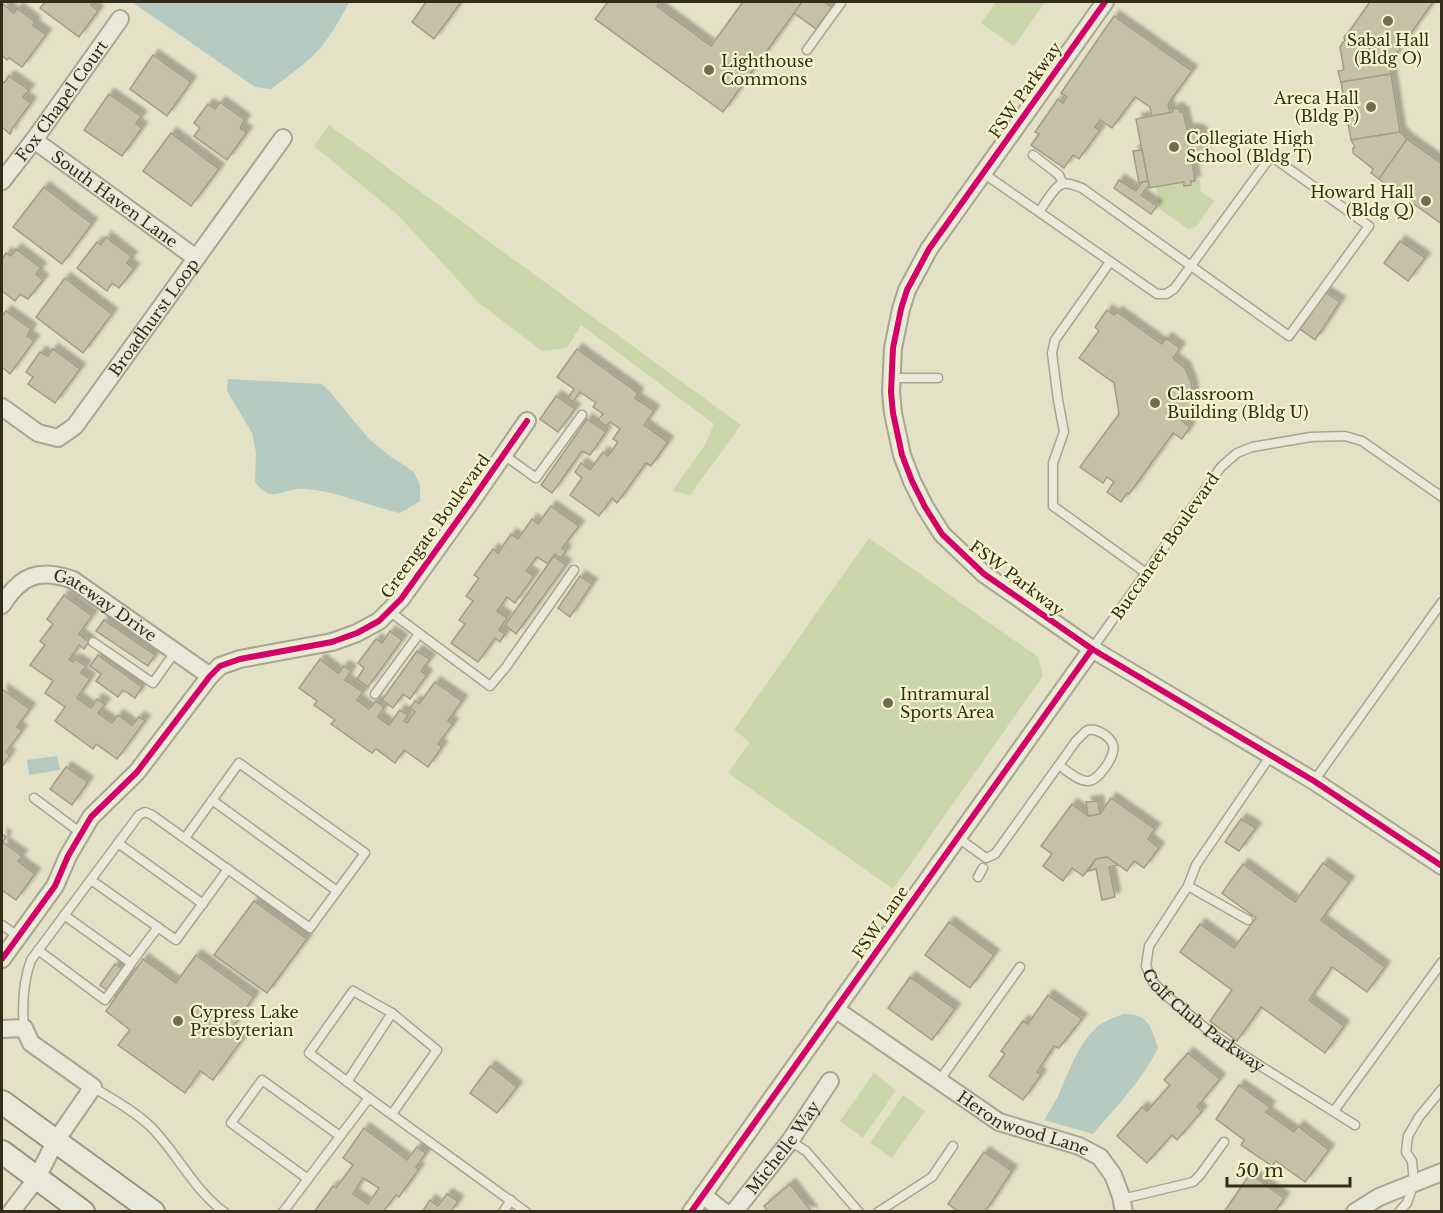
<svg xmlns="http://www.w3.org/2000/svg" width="1443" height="1213" font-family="'Libre Baskerville',serif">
<defs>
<filter id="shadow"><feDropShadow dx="5.5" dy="-5.5" stdDeviation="1.5" flood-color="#0004"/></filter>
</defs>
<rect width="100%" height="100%" fill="#e3e2c7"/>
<g fill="#cad6a9">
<polygon points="996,2 1045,2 1014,46 981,23"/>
<polygon points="329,125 741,425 690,495 672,491 705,445 714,424 581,325 567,348 542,351 479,303 398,215 314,146"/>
<polygon points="1200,180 1201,187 1199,190 1214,201 1197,226 1188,229 1160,209 1156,187 1184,182 1185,186 1191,185 1191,181"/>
<polygon points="869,538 1038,657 1043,676 893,889 728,773 750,742 734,730"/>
<polygon points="874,1073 896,1090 863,1138 840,1121"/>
<polygon points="903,1095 925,1111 892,1158 870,1143"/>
</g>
<g fill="#b4cac0">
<path d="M132,2H349C342,17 332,33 322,46C309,62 288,76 271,89L255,87Z"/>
<path d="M228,379L322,384L330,392L369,439L390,456L414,472L420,485V501L400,513C368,506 337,491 305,489C282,487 274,506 255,482L256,452L252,433L227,391Z"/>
<polygon points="57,756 60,770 29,775 27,760"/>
<path d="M1123,1014C1149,1013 1151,1028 1158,1048C1142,1080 1117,1106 1093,1134L1044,1120C1049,1112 1054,1104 1058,1096C1068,1074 1077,1047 1094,1030C1101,1022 1113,1018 1123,1014Z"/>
</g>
<g fill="#c6c0a8" stroke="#a29c87" stroke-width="1.5" fill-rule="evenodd" filter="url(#shadow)">
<polygon points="45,2 94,2 91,5 98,11 79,37 40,8"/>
<polygon points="426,2 461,2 434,39 412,22"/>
<polygon points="608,2 660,2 657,6 711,46 743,2 802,2 723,112 595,19"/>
<polygon points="802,2 824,2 832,7 816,29 794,13"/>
<polygon points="1370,2 1433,2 1390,63 1348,33"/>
<polygon points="2,3 14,13 17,8 35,22 33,25 46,35 22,67 9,58 7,60 2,55"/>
<polygon points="1114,16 1192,71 1168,104 1170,113 1152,116 1150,107 1135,97 1112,128 1100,120 1095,127 1100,130 1079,159 1073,155 1064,168 1031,145 1039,134 1035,132 1058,99 1063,103 1067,97 1061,93"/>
<polygon points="1348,33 1390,63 1391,74 1341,82 1338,71 1344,70 1340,47 1343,42 1345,41 1344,37"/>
<polygon points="153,55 191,82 167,116 130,89"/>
<polygon points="1391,74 1400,132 1351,140 1341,82"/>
<polygon points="9,76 29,90 23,97 31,103 11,130 12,131 10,134 2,127 2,81 4,83"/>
<polygon points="109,94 141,116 136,124 142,128 122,156 84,130"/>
<polygon points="220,102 245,120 240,128 247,132 227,160 194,136 200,128 194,123 208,104 215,109"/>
<polygon points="1179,108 1180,112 1183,112 1187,129 1197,130 1201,133 1206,141 1206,145 1204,154 1196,160 1192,161 1195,181 1191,181 1191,185 1184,186 1184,182 1149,188 1136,119 1173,112 1172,109"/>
<polygon points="1400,132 1407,139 1379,179 1371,173 1373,169 1353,153 1353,148 1355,147 1351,140"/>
<polygon points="171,133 219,169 191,206 143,171"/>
<polygon points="1407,139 1442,164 1442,224 1379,179"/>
<polygon points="1142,150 1148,181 1139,183 1133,151"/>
<polygon points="1119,180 1136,191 1142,182 1148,181 1149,185 1141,195 1157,206 1151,214 1114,188"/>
<polygon points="44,187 92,224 62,264 13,227"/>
<polygon points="106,237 132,257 127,263 134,269 119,288 112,283 107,291 77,268 97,242 101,245"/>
<polygon points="1400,241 1425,258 1408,281 1384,263"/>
<polygon points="16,249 41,268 36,274 43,280 28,299 20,294 15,301 2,291 2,259 6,253 11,256"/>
<polygon points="65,278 112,314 83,353 36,317"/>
<polygon points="1325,292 1340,302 1315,340 1300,329"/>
<polygon points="1107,310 1114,315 1117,312 1162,344 1166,338 1180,348 1173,358 1185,368 1191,382 1194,398 1190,414 1188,413 1182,421 1190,427 1182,439 1173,433 1129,494 1127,493 1121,502 1107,492 1114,482 1107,477 1103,483 1080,467 1119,414 1114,383 1079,358 1099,331 1095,327"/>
<polygon points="6,311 31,329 27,336 34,341 10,374 2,367 2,316"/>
<polygon points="53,349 80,369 55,403 28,384 33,377 26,372 40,352 48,356"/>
<polygon points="577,349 638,393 635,398 654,411 644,425 668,442 651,466 646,463 617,503 612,498 599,516 570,495 582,478 575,472 581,463 590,470 603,452 608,456 618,442 613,439 620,429 610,422 606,426 598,420 603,414 593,407 596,403 580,392 573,402 568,398 574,389 557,377"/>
<polygon points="556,396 575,409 558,432 540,419"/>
<polygon points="587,419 606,432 590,455 582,451 552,493 541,485"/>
<polygon points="551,506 579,526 562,548 566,551 561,558 555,554 548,564 537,557 526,571 534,576 515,603 507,597 497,611 507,618 499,630 505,634 500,642 495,638 478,662 451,643 465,624 459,620 473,601 466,596 479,578 474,575 493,549 498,553 511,534 518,539 532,519 538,524"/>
<polygon points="554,556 566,565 516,634 505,625"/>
<polygon points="580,576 592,584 570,617 558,608"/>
<polygon points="64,595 92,616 79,634 89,642 84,649 79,645 69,660 73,662 75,659 86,666 81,673 90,679 77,698 91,708 97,699 105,704 98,713 112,723 118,715 132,725 139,717 145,721 117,759 96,744 93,749 55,721 65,707 45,693 53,681 30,665 45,645 40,641 53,624 47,619"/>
<polygon points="104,620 155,655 148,666 96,631"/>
<polygon points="390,631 402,640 368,687 357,679 364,668 358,663 376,639 382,643"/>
<polygon points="417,651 430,659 421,671 427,675 410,699 403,694 393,708 382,700"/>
<polygon points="98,655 142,687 135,698 123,690 118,697 96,681 101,674 90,666"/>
<polygon points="320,659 338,673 344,666 351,671 345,680 363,692 357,700 369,709 376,701 384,707 378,717 389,725 400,710 408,715 404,721 407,723 415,712 410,708 415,701 419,704 435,682 462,701 448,721 453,724 438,744 442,747 428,767 404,750 395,763 376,749 372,753 331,724 335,720 314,705 317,701 299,688"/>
<polygon points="2,689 30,709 17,727 22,731 6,752 10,755 2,767"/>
<polygon points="66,767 88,782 72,805 50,789"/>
<polygon points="1111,798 1155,829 1148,839 1159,848 1144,868 1134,861 1127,871 1107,857 1096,859 1083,876 1072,868 1063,881 1043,866 1052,854 1041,846 1072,804 1088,816 1100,814"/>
<polygon points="1098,801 1100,814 1088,816 1086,802"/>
<polygon points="1241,819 1256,828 1239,851 1225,842"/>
<polygon points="2,834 6,837 3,842 22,856 18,861 35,874 16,900 2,890"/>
<polygon points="1107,857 1118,865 1109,867 1115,897 1102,900 1096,869 1088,871 1096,859"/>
<polygon points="1323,863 1349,882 1321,920 1385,967 1367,992 1332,967 1309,1000 1344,1026 1325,1053 1261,1007 1237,1041 1210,1021 1232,990 1180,952 1200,924 1234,948 1256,918 1222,893 1243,864 1295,902"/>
<polygon points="254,901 307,939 267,993 214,955"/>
<polygon points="949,922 994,955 970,988 925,955"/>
<polygon points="196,955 254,997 229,1032 241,1041 213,1080 200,1071 185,1093 118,1045 130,1030 106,1011 143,959 176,983"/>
<polygon points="115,964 131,975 116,997 100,985"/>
<polygon points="910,977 955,1009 932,1040 888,1008"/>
<polygon points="1048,995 1082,1019 1059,1048 1054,1046 1037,1072 1041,1075 1023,1100 989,1076 1005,1054 1001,1051 1023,1021 1028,1024"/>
<polygon points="1188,1053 1220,1079 1197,1107 1202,1111 1177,1140 1172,1135 1147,1163 1117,1136 1142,1107 1147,1111 1170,1085 1164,1080"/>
<polygon points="490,1066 517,1087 497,1113 470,1093"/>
<polygon points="1239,1085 1270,1107 1266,1112 1294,1132 1298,1126 1329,1150 1305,1182 1276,1161 1272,1166 1241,1145 1244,1140 1216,1119"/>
<path d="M364,1128L407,1160L417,1147L426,1153L416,1167L419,1169L399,1197L396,1195L383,1212H314L333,1186L336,1188L353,1165L343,1158ZM363,1178L379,1188L368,1204L353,1194Z"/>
<polygon points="984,1152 1012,1171 985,1212 959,1212 948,1204"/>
<polygon points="1250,1174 1284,1198 1275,1212 1224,1212"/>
<polygon points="790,1184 812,1212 768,1212 764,1206"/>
<polygon points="447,1194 458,1201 451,1212 422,1212 430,1200 438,1206"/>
</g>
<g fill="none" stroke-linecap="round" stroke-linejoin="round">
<g stroke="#a7a491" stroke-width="11">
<g id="service">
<polyline points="807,50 841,3"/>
<polyline points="1033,155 1059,175 1063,184"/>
<path d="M983,173L1157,294H1166L1174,289L1271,156L1369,226L1289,336L1191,266L1082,188C1076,186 1068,182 1062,184C1054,187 1044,205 1039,212"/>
<polyline points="1110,262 1055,340 1052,353 1058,400 1064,432 1053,463 1053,506 1146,573"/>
<polyline points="891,378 938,378"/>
<polyline points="504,455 536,478 582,415"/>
<polyline points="389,611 490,686 506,667 574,570"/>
<polyline points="93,642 153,683 175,652"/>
<polyline points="1092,649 1221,467 1237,453 1252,447 1311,437 1345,436 1362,441 1442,497"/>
<polyline points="375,694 419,634"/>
<path id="s1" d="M1271,755L1196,865L1188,886L1149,946L1146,966L1153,982L1168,997L1214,1035L1251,1060L1355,1125"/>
<polyline points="1314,781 1442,602"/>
<polyline points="34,798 81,833"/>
<polyline points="212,800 337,891"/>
<path d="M957,837L986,858L995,854L1076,741C1079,738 1083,734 1086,731C1095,726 1111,737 1113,745C1116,756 1098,781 1088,781C1078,781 1067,771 1059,765"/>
<polyline points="118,843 203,904"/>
<polyline points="978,877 983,868"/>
<polyline points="91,880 176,940 228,869"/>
<polyline points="1188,886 1248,920"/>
<polyline points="64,915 131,963 158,927"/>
<polyline points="2,925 18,936"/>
<polyline points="38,950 105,1000 128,968 131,963"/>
<path d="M24,1028C22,1005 23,982 31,960L139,815L145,812L152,815L310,928L365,853L239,763L185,838"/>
<polyline points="939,1081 1020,967"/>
<polyline points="347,1082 392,1013"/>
<path d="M93,1087C112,1099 135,1111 151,1127C177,1153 193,1189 224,1212"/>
<polyline points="369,1098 309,1053 353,991 392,1013 437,1050 392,1114"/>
<polyline points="1334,1111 1442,962"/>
<polyline points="790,1141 806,1151 859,1212"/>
<polyline points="308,1179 231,1123 262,1080 340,1136"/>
<polyline points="1122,1199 1193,1182 1200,1175 1224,1142"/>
<polyline points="283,1212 369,1098 526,1212"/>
<polyline points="503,1212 511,1200"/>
<polyline points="878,1212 932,1177 953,1146"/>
<polyline points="1399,1212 1407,1203 1414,1183 1412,1161 1406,1152 1408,1136 1419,1117 1442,1089"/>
</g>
</g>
<g stroke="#a7a491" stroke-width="20">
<g id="minor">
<polyline points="1105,2 929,249 907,290 901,309 893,348 891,392 893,413 902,455 912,481 925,507 942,534 984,574 1092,649 1314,781 1442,866"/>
<path id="s2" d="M34,140L196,258"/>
<path id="s3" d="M2,181L34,140L120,19"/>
<path id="s4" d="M2,407L38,433L58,438L75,426L283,138"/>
<path id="s5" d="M2,605C21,575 39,568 73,580L210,676"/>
<polyline points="2,959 55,886 68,856 91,817 137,772 210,676 220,666 240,659 332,642 357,633 379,621 401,599 470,503 527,421"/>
<path id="s6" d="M835,1009L999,1122L1079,1146L1100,1157L1113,1175L1121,1196L1124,1212"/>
<polyline points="2,1029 24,1028 31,1043 93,1087 55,1142 37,1178 11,1212"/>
<polyline points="703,1195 724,1212"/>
<polyline points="691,1212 1092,649"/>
<path id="s7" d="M734,1212L790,1141L830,1081"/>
<polyline points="1355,1212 1379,1197 1442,1172"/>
</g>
</g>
<g stroke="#979481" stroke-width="26">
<g id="secondary">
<polyline points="2,1102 153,1212"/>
<polyline points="2,1152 83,1212"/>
</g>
</g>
<use href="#service" stroke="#eae9d9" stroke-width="8"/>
<use href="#minor" stroke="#eae9d9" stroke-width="16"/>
<use href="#secondary" stroke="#eae9d9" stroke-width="22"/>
<g stroke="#f6f4cb" stroke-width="10">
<g id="cycleway">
<polyline points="1105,2 929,249 907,290 901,309 893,348 891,392 893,413 902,455 912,481 925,507 942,534 984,574 1092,649 1314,781 1442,866"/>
<polyline points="2,959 55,886 68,856 91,817 137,772 210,676 220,666 240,659 332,642 357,633 379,621 401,599 470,503 527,421"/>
<polyline points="691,1212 1092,649"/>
</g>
</g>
<use href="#cycleway" stroke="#d6006c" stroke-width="6"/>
</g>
<g fill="#716c57" stroke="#f6f4cb" stroke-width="2">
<circle cx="1388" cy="21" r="6"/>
<circle cx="709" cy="70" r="6"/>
<circle cx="1371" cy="107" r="6"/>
<circle cx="1174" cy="147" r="6"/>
<circle cx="1426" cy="201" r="6"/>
<circle cx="1155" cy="403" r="6"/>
<circle cx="888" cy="703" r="6"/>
<circle cx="178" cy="1021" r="6"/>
</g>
<g text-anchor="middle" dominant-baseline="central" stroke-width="4.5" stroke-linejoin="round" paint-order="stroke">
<g font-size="16" fill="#342d1a" stroke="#f6f4cb" text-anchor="start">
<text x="1388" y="40" text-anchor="middle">Sabal Hall<tspan x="1388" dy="18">(Bldg O)</tspan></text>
<text x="721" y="61">Lighthouse<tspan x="721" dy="18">Commons</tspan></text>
<text x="1359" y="98" text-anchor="end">Areca Hall<tspan x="1359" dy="18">(Bldg P)</tspan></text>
<text x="1186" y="138">Collegiate High<tspan x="1186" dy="18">School (Bldg T)</tspan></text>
<text x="1414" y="192" text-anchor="end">Howard Hall<tspan x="1414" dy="18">(Bldg Q)</tspan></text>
<text x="1167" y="394">Classroom<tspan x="1167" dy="18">Building (Bldg U)</tspan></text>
<text x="900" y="694">Intramural<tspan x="900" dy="18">Sports Area</tspan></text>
<text x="190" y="1012">Cypress Lake<tspan x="190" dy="18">Presbyterian</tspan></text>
</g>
<g font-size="16" fill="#342d1a" stroke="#f6f4cb">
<text transform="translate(1025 90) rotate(-55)">FSW Parkway</text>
<text stroke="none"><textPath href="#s3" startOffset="100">Fox Chapel Court</textPath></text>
<text stroke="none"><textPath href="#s2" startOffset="100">South Haven Lane</textPath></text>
<text stroke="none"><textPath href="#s4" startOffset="220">Broadhurst Loop</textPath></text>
<text transform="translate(435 526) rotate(-54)">Greengate Boulevard</text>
<text transform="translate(1165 546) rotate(-55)">Buccaneer Boulevard</text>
<text transform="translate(1017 578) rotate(37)">FSW Parkway</text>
<text stroke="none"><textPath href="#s5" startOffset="124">Gateway Drive</textPath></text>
<text transform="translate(880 922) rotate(-55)">FSW Lane</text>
<text stroke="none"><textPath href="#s1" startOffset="328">Golf Club Parkway</textPath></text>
<text stroke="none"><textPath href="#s6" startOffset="222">Heronwood Lane</textPath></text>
<text stroke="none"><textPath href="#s7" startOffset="81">Michelle Way</textPath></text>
</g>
</g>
<rect width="1443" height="1213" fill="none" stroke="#342d1a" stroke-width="6"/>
<path d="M1227 1177v9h123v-9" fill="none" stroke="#342d1a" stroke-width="3"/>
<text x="1236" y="1177" font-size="18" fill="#342d1a" stroke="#f6f4cb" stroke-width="4.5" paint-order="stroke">50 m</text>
</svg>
